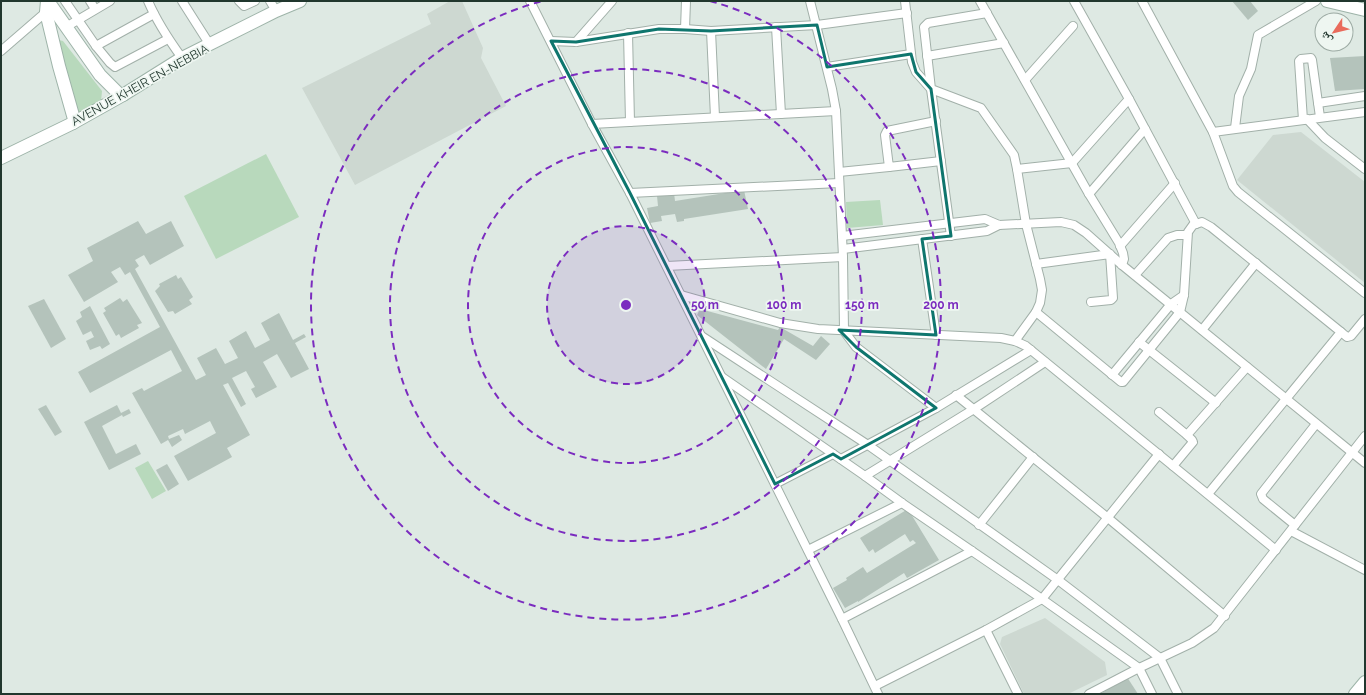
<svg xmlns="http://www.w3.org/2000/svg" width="1366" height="695" font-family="Raleway,'Noto Naskh Arabic',sans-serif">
<rect width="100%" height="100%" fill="#dee9e3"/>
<g fill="#cdd8d1">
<polygon points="450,1 462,1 483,48 481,58 506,106 355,185 302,88 431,24 427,14"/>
<polygon points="1301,132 1365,182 1365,283 1237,180 1273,135"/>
<polygon points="1045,618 1105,662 1107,675 1068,694 1024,694 1000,644 1002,637"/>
</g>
<g fill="#b8d9bc">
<polygon points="59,40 63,41 102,91 101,102 77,115"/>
<polygon points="266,154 299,217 216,259 184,196"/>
<polygon points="880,200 883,225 847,228 846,202"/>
<polygon points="148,461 166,491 152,499 135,468"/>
</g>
<g fill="#b4c3bb">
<polygon points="1232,1 1250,1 1258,11 1248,20"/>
<polygon points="1365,56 1365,89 1335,91 1330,58"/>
<polygon points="744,190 748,209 684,219 684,221 677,222 675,214 661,216 662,221 650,223 647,208 658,206 657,196 674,193 675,201"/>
<polygon points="138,221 146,234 171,221 184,246 150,265 144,255 135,260 139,266 135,269 196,380 206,375 197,358 216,348 225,364 238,358 229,341 246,331 255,348 270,340 261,323 279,313 293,340 304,334 306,337 295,343 309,369 291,378 277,354 263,362 277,387 256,398 251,389 255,387 246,371 232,378 246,404 241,407 228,383 223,385 250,435 227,448 232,457 188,481 174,456 216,433 210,421 185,434 183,429 168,436 169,439 179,435 182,440 172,447 168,440 161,444 132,393 142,388 144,391 182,371 171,350 90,393 78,372 160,327 130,272 125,275 120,267 111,272 118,282 84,302 68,275 93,261 87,248"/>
<polygon points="176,275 178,279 181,277 193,297 189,300 192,304 175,314 173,311 168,312 155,291 160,286 159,284"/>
<polygon points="120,298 123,302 127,299 142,323 137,325 139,328 121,338 119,334 116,336 103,313 106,311 104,308"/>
<polygon points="44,299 66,339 51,348 28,306"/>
<polygon points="90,306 110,344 102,349 100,346 90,350 86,341 94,337 91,331 83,335 76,321 82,317 80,312"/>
<polygon points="700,309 778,330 780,327 813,346 821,336 830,344 816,360 784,339 766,369 697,315"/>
<polygon points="46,405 62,432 55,436 38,409"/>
<polygon points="117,405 121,413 129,409 131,413 123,417 122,415 102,426 116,454 136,444 141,454 109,470 84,422"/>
<polygon points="167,464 179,484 168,491 156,470"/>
<polygon points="908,509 939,560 907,578 904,573 858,602 858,601 845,608 833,588 847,580 846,578 863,567 867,573 916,543 913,540 910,542 905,534 875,553 873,549 869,552 860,538"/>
<polygon points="1127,677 1138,694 1100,694"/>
</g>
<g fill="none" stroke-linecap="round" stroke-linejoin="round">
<g stroke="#a2b0a9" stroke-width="10">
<g id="street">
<polyline points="65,1 96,46 110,63 115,67 168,39"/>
<polyline points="90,1 95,9"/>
<path d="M148,1C157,22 169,40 182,58"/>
<polyline points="182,1 210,45"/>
<polyline points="239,1 244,6 255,1"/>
<polyline points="270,1 276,11"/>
<polyline points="530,1 592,124 630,193 842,619 878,694"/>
<polyline points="810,1 832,89 836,111 843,257 844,331 856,347 936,408"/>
<polyline points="905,1 912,62 916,72 931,89 951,236"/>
<polyline points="980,1 1089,194 1119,243 1123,253 1124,259 1122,265"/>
<polyline points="1074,1 1129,99 1196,224"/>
<polyline points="1142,1 1213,132 1233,186 1238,192 1365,293"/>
<polyline points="987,13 928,23 924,27 931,89 981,108 1014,155 1017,169 1026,224 1040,279 1042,290 1040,303 1036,312 1015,341"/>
<polyline points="66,27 110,1"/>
<polyline points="776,27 781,114"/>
<polyline points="685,29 686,1"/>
<polyline points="711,31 715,117"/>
<polyline points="628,33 630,122"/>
<polyline points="551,41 576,42 659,29 685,29 711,31 817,25 907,13"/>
<polyline points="576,42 612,1"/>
<polyline points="96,46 154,14"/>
<polyline points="1,51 46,12"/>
<polyline points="927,56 1004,43"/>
<polyline points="827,67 911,54"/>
<polyline points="1025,80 1073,26"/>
<polyline points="1318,103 1365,96"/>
<polyline points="1307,119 1325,138 1365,169"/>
<polyline points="1303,120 1299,61 1301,59 1311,58 1312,60 1320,117"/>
<polyline points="936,121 887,131 885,135 889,167 941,161"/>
<polyline points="592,124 836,111"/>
<polyline points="1235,128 1239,96 1251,69 1258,35 1316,1"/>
<polyline points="1213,132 1365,112"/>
<polyline points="1017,169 1072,163 1129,99"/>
<polyline points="839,172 889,167"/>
<polyline points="630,193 839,183"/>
<polyline points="1089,194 1145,129"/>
<polyline points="842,236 985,219 999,225 1061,222 1074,225 1086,233 1122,265 1365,463"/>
<polyline points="922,239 936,335"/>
<polyline points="1120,246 1175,183"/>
<polyline points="843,249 987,231 999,225"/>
<polyline points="1036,264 1110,254 1113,298 1111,300 1091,302"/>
<polyline points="667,266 843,257"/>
<polyline points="1135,275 1168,238 1177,235 1187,235"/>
<polyline points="681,295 780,323 818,329 1001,338 1015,341 1026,346 1276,550"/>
<polyline points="1036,312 1121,382 1123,382 1180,312 1184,295 1188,232 1193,225 1202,222 1211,227 1341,332 1208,494"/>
<polyline points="1202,330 1256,263"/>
<polyline points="1341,332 1347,337 1351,336 1365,319"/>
<polyline points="703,337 868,445 1058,580 1160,658 1178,694"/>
<polyline points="1139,342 1216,403"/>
<polyline points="1112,375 1171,304 1184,295"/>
<polyline points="722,377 865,476 902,503 1042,599 1139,668 1152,694"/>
<polyline points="956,395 1108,518 1225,616"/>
<polyline points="1159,412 1187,435"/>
<polyline points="841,459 936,408 1031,350"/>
<polyline points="1173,466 1193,442 1192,440 1187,435 1247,367"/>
<polyline points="865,476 974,409 1045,362"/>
<polyline points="775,484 833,454"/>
<polyline points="979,525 1033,457"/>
<polyline points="1295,525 1263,499 1261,494 1316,424"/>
<polyline points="1291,531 1365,570"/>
<polyline points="808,550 902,503"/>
<polyline points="842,619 972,551"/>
<polyline points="986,630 1018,694"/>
<polyline points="875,686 986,630 1042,599 1159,454"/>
<polyline points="1089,694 1139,668 1192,643 1214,628 1365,436"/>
</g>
</g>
<g stroke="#9eb4a9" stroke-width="14">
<g id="secondary">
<polyline points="47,1 46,12 59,66 74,119 73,123"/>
<polyline points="48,1 100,75 120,95 123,95"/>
<polyline points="1327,1 1365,10"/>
<polyline points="1,158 73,123 123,95 182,58 276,11 300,1"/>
<polyline points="1355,694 1365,682"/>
</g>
</g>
<use href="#street" stroke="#fff" stroke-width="8"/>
<use href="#secondary" stroke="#fff" stroke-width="12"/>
</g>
<path fill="none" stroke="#0f766e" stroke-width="3" stroke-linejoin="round" d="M817,25L827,67L911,54L916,72L931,89L951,236L922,239L936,335L839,330L856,347L936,408L841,459L833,454L775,484L630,193L551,41L576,42L659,29L711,31Z"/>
<circle cx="626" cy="305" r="79" fill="#7b2cbf" fill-opacity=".12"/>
<g fill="none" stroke="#7b2cbf" stroke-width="2" stroke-dasharray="7 5">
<circle cx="626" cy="305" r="79"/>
<circle cx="626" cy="305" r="158"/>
<circle cx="626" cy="305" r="236"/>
<path d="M710 1A315 315 0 1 1 542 1"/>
</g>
<g text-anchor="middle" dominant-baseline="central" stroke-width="3.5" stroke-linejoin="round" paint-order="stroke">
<g font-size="12" fill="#21372e" stroke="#eef6f1">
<text transform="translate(140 85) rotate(-29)">AVENUE KHEIR EN-NEBBIA</text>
</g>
</g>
<circle cx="626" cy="305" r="6" fill="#7b2cbf" stroke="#eef6f1" stroke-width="2"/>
<g font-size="12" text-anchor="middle" font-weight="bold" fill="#7b2cbf" stroke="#eef6f1" stroke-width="3.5" stroke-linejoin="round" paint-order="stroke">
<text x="705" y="309">50 m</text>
<text x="784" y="309">100 m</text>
<text x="862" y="309">150 m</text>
<text x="941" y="309">200 m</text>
</g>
<rect width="1366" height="695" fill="none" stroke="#21372e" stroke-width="4"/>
<g transform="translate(1334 32) rotate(235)"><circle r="19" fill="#eef6f1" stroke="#9caaa3"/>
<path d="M0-3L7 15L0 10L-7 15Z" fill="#e96b5c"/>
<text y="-6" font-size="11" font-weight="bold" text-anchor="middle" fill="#21372e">ش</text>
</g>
</svg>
